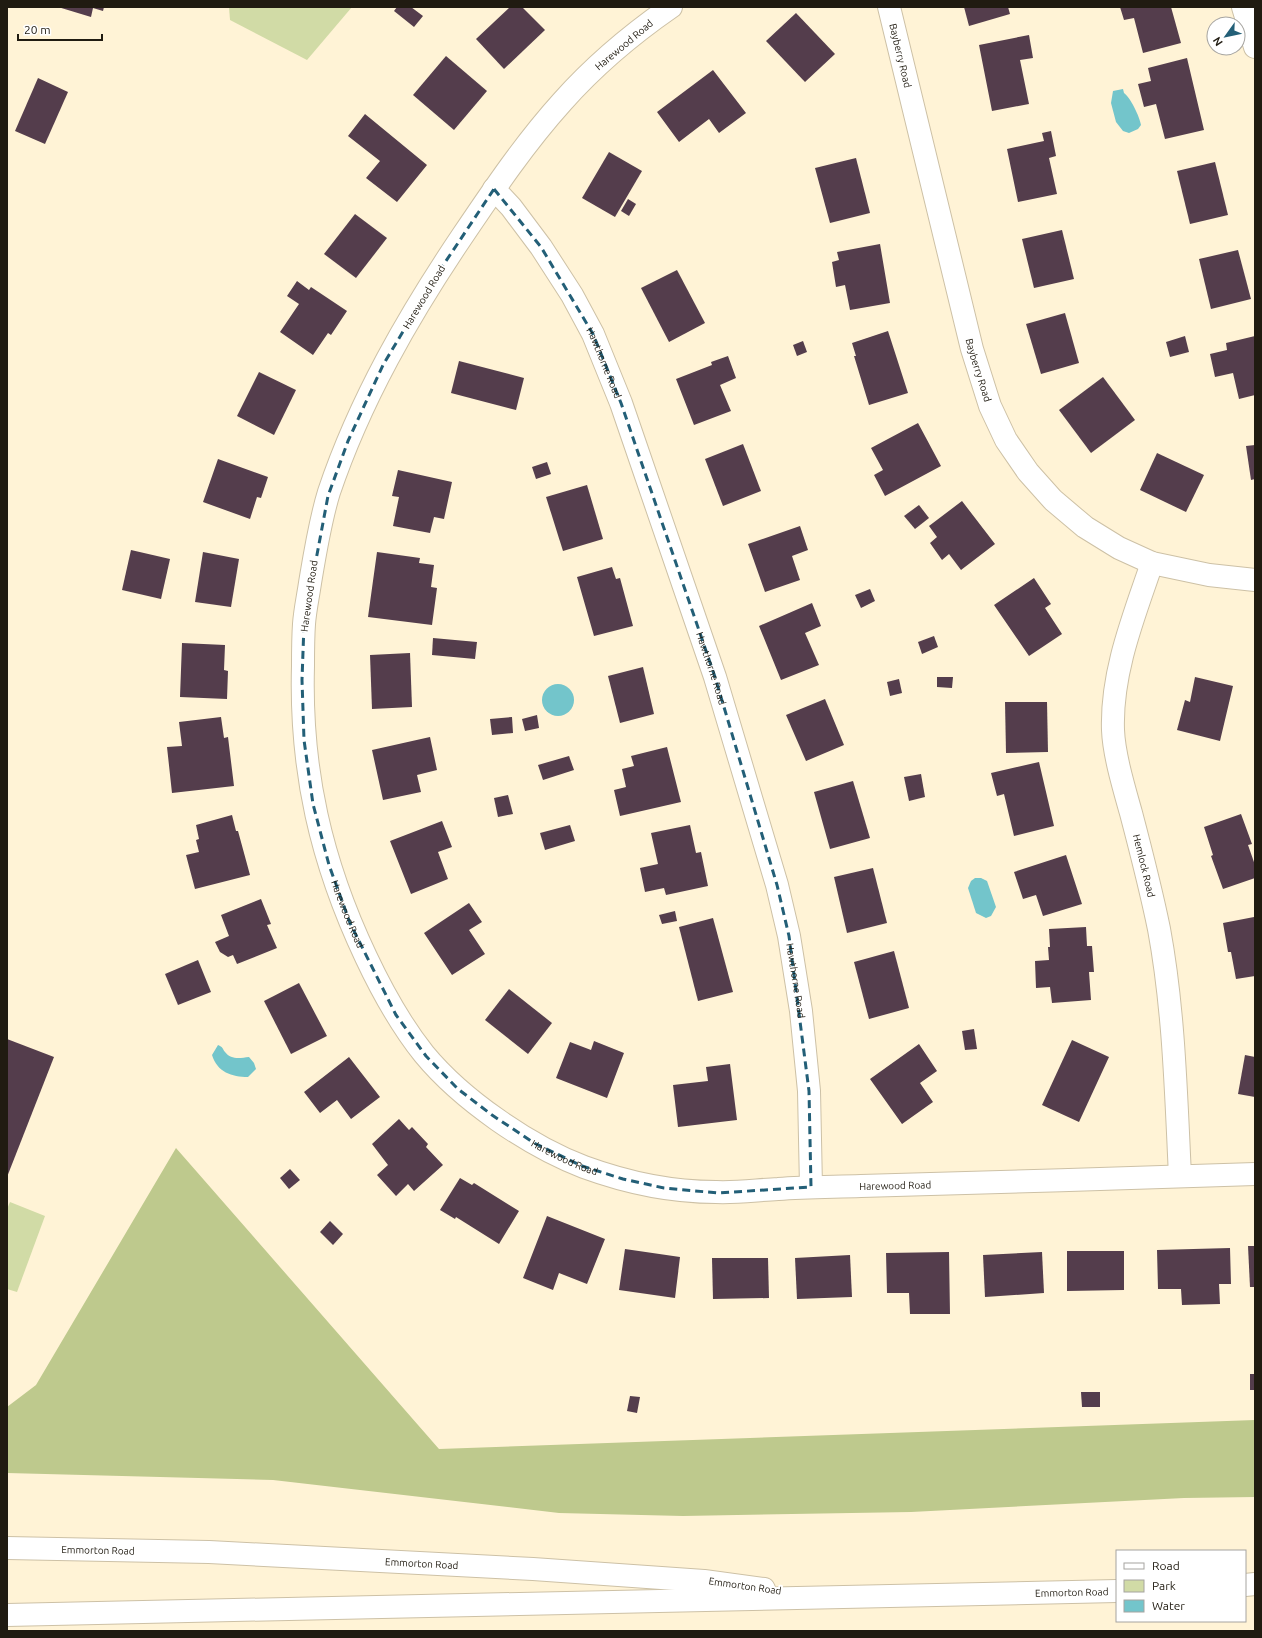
<svg xmlns="http://www.w3.org/2000/svg" width="1262" height="1638" font-family="Ubuntu,sans-serif">
<rect width="100%" height="100%" fill="#fff3d6"/>
<g fill="#d1dba6">
<polygon points="229,7 352,7 307,60 230,20"/>
<polygon points="10,1202 45,1216 17,1292 7,1289 7,1209"/>
</g>
<polygon fill="#bec98d" points="176,1148 439,1449 1255,1420 1255,1497 1184,1498 911,1512 683,1516 559,1513 273,1480 7,1473 7,1407 36,1385"/>
<g fill="#73c5cb">
<path d="M1123,89L1124,93C1130,97 1140,117 1141,125L1138,129L1129,133L1123,131L1116,122L1111,103L1113,91Z"/>
<circle cx="558" cy="700" r="16"/>
<polygon points="975,878 981,878 987,881 996,907 991,916 986,918 976,913 968,888 971,881"/>
<path d="M218,1045C223,1047 222,1048 225,1052C231,1060 240,1058 249,1057L254,1063L256,1069L248,1077C232,1077 217,1072 212,1055Z"/>
</g>
<g fill="#543d4c">
<polygon points="58,7 104,7 103,11 93,8 91,17"/>
<polygon points="397,7 411,7 423,16 414,27 394,11"/>
<polygon points="510,7 522,7 545,30 504,69 476,39"/>
<polygon points="964,7 1008,7 1010,14 969,26"/>
<polygon points="1120,7 1171,7 1181,43 1143,53 1134,18 1124,20"/>
<polygon points="796,13 835,54 805,82 766,41"/>
<polygon points="1029,35 1033,58 1020,60 1029,104 992,111 979,45"/>
<polygon points="446,56 487,91 454,130 413,95"/>
<polygon points="1187,58 1204,130 1165,139 1156,104 1144,107 1138,84 1151,81 1148,68"/>
<polygon points="713,70 746,113 719,133 709,119 679,142 657,112"/>
<polygon points="38,78 68,92 45,144 15,131"/>
<polygon points="365,114 427,165 397,202 366,178 380,161 348,136"/>
<polygon points="1051,131 1056,156 1049,158 1057,194 1018,202 1007,149 1044,141 1042,133"/>
<polygon points="609,152 642,171 615,217 582,198"/>
<polygon points="856,158 870,213 830,223 815,168"/>
<polygon points="1215,162 1228,215 1190,224 1177,171"/>
<polygon points="628,199 636,204 629,216 621,211"/>
<polygon points="355,214 387,238 356,278 324,254"/>
<polygon points="1062,230 1074,279 1034,288 1022,239"/>
<polygon points="880,244 890,303 850,310 845,285 836,287 832,262 839,260 837,252"/>
<polygon points="1238,250 1251,299 1211,309 1199,259"/>
<polygon points="677,270 705,323 669,342 641,288"/>
<polygon points="297,281 309,290 311,287 347,311 331,335 328,333 313,355 280,332 299,304 287,296"/>
<polygon points="1065,313 1079,363 1041,374 1026,324"/>
<polygon points="888,331 908,393 869,405 854,356 856,356 852,343"/>
<polygon points="1185,336 1189,352 1170,357 1166,342"/>
<polygon points="1255,336 1255,395 1239,399 1233,373 1215,377 1210,354 1227,350 1226,343"/>
<polygon points="803,341 807,352 797,356 793,345"/>
<polygon points="728,356 736,378 720,385 731,411 694,425 676,379 712,365 711,362"/>
<polygon points="459,361 524,378 516,410 451,393"/>
<polygon points="259,372 296,390 274,435 237,416"/>
<polygon points="1103,377 1135,420 1091,453 1059,410"/>
<polygon points="918,423 941,466 885,496 874,475 883,470 871,448"/>
<polygon points="743,444 761,491 723,506 705,459"/>
<polygon points="1255,445 1255,479 1251,480 1246,446"/>
<polygon points="1157,453 1204,475 1186,512 1140,490"/>
<polygon points="218,459 268,477 261,498 257,497 250,519 203,502"/>
<polygon points="547,462 551,474 536,479 532,467"/>
<polygon points="398,470 452,482 444,519 434,517 430,533 393,526 399,497 392,496"/>
<polygon points="587,485 603,539 563,551 546,497"/>
<polygon points="962,501 995,544 961,570 949,554 942,560 930,543 937,537 929,526"/>
<polygon points="919,505 929,518 915,529 904,516"/>
<polygon points="800,526 808,550 792,556 800,580 765,592 748,544"/>
<polygon points="131,550 170,559 161,599 122,590"/>
<polygon points="203,552 239,559 231,607 195,602"/>
<polygon points="377,552 420,558 419,563 434,565 431,587 437,588 432,625 368,617"/>
<polygon points="612,567 616,579 620,578 633,626 594,636 577,577"/>
<polygon points="1034,578 1051,604 1045,608 1062,634 1029,656 994,605"/>
<polygon points="870,589 875,601 861,608 855,595"/>
<polygon points="812,603 821,626 805,633 819,665 781,680 759,626"/>
<polygon points="934,636 938,647 922,654 918,642"/>
<polygon points="433,638 477,642 475,659 432,655"/>
<polygon points="182,643 225,645 224,670 228,671 227,699 180,697"/>
<polygon points="410,653 412,707 372,709 370,655"/>
<polygon points="643,667 654,714 620,723 608,676"/>
<polygon points="937,677 953,677 952,688 937,687"/>
<polygon points="1195,677 1233,686 1220,741 1177,730 1185,700 1190,702"/>
<polygon points="899,679 902,693 890,696 887,682"/>
<polygon points="825,699 844,745 806,761 786,715"/>
<polygon points="1005,702 1047,702 1048,752 1006,753"/>
<polygon points="537,715 539,728 525,731 522,719"/>
<polygon points="221,717 224,738 228,737 234,786 172,793 167,747 182,746 179,722"/>
<polygon points="512,717 513,733 492,735 490,719"/>
<polygon points="430,737 437,770 417,775 421,792 383,800 372,750"/>
<polygon points="667,747 681,802 620,816 614,790 626,787 622,769 634,766 631,756"/>
<polygon points="569,756 574,770 543,780 538,765"/>
<polygon points="1039,762 1054,826 1014,836 1004,794 997,796 991,773"/>
<polygon points="921,774 925,797 909,801 904,777"/>
<polygon points="853,781 870,838 830,849 814,792"/>
<polygon points="508,795 513,814 498,817 494,798"/>
<polygon points="1241,814 1252,844 1248,845 1255,865 1255,878 1223,889 1211,856 1213,855 1204,827"/>
<polygon points="232,815 236,831 238,831 250,875 195,889 186,855 199,852 196,840 199,839 196,825"/>
<polygon points="442,821 452,847 438,852 448,879 411,894 390,841"/>
<polygon points="570,825 575,841 545,850 540,833"/>
<polygon points="690,825 696,853 701,852 708,886 666,895 664,888 645,892 640,868 658,864 651,833"/>
<polygon points="1066,855 1082,904 1043,916 1036,895 1023,899 1014,872"/>
<polygon points="873,868 887,923 847,933 834,877"/>
<polygon points="261,899 271,924 267,925 277,948 237,964 233,955 228,957 220,952 215,942 229,936 221,915"/>
<polygon points="469,903 482,922 469,930 485,954 452,975 424,933"/>
<polygon points="675,911 677,921 662,924 659,915"/>
<polygon points="1254,917 1255,925 1255,976 1236,979 1231,952 1228,952 1223,923"/>
<polygon points="713,918 733,992 698,1001 679,927"/>
<polygon points="1086,927 1087,946 1092,946 1094,972 1089,972 1091,1000 1052,1003 1050,987 1036,988 1035,961 1049,960 1048,947 1050,947 1049,929"/>
<polygon points="894,951 909,1008 869,1019 854,962"/>
<polygon points="198,960 211,992 178,1005 165,974"/>
<polygon points="299,983 327,1036 291,1054 264,1001"/>
<polygon points="509,989 552,1023 528,1054 485,1020"/>
<polygon points="974,1029 977,1049 965,1050 962,1031"/>
<polygon points="7,1039 54,1057 7,1177"/>
<polygon points="1072,1040 1109,1057 1079,1122 1042,1105"/>
<polygon points="594,1041 624,1053 607,1098 556,1078 570,1042 591,1050"/>
<polygon points="919,1044 937,1071 920,1083 933,1102 902,1124 870,1079"/>
<polygon points="1245,1055 1255,1057 1255,1097 1238,1094"/>
<polygon points="349,1057 380,1097 351,1119 337,1100 320,1113 304,1092"/>
<polygon points="730,1064 737,1120 678,1127 673,1085 708,1081 706,1067"/>
<polygon points="399,1119 409,1130 412,1127 428,1144 426,1147 443,1165 414,1191 408,1184 396,1196 377,1175 388,1165 372,1144"/>
<polygon points="290,1169 300,1180 289,1189 280,1178"/>
<polygon points="460,1178 472,1185 474,1183 519,1211 499,1244 456,1217 455,1219 440,1210"/>
<polygon points="547,1216 605,1239 587,1284 559,1273 553,1290 523,1278"/>
<polygon points="330,1221 343,1234 333,1245 320,1232"/>
<polygon points="1248,1246 1255,1246 1255,1287 1250,1287"/>
<polygon points="1230,1248 1231,1284 1219,1284 1220,1304 1182,1305 1181,1289 1158,1289 1157,1250"/>
<polygon points="625,1249 680,1257 675,1298 619,1290"/>
<polygon points="1067,1251 1124,1251 1124,1290 1067,1291"/>
<polygon points="949,1252 950,1314 910,1314 909,1293 887,1293 886,1253"/>
<polygon points="1042,1252 1044,1293 985,1297 983,1255"/>
<polygon points="850,1255 852,1297 797,1299 795,1258"/>
<polygon points="712,1258 768,1258 769,1298 713,1299"/>
<rect x="1250" y="1374" width="5" height="16"/>
<polygon points="1081,1392 1100,1392 1100,1407 1082,1407"/>
<polygon points="630,1396 640,1397 637,1413 627,1411"/>
</g>
<g fill="none" stroke-linecap="round" stroke-linejoin="round">
<g stroke="#cdc1a6" stroke-width="24">
<g id="street">
<path id="s1" d="M671,7C632,34 594,66 562,102C525,143 494,189 463,235C409,315 360,400 329,492C320,521 315,553 310,583C308,597 305,610 304,624C303,638 303,652 303,666C300,770 321,862 366,957C382,991 400,1024 424,1054C462,1100 529,1146 584,1167C625,1182 672,1192 716,1192C736,1193 757,1190 778,1189C806,1187 833,1187 861,1186C992,1183 1124,1178 1255,1174"/>
<path id="s2" d="M889,7L972,349L990,406L1006,440L1028,472L1053,500L1085,527L1119,548L1152,563L1209,575L1255,580"/>
<polyline points="1243,7 1255,47"/>
<path id="s3" d="M494,189L511,207L541,247L572,295L593,334L621,403L715,677L777,885L789,936L801,1011L809,1091L811,1187"/>
<path id="s4" d="M1152,563C1134,616 1111,672 1113,730C1114,755 1124,788 1131,813C1141,851 1151,890 1159,929C1174,1010 1176,1094 1180,1176"/>
</g>
</g>
<g stroke="#cdc1a6" stroke-width="24">
<g id="secondary">
<path id="s5" d="M7,1548L209,1552L533,1569L704,1581L764,1589"/>
<polyline points="1245,1585 1255,1584"/>
<path id="s6" d="M7,1615L1117,1591"/>
</g>
</g>
<use href="#street" stroke="#fff" stroke-width="22"/>
<use href="#secondary" stroke="#fff" stroke-width="22"/>
</g>
<path fill="none" stroke="#235f77" stroke-width="3" stroke-dasharray="8 5" stroke-linejoin="round" d="M494,189L541,247L593,334L621,403L715,677L777,885L789,936L809,1091L811,1187L718,1193L664,1188L623,1179L582,1166L534,1143L492,1115L458,1089L426,1056L396,1015L350,923L329,865L313,804L304,740L302,680L304,624L328,496L348,441L383,365L438,273Z"/>
<g text-anchor="middle" dominant-baseline="central" stroke-width="4" stroke-linejoin="round" paint-order="stroke">
<g font-size="10" fill="#201b11" stroke="#fff">
<text transform="translate(624 45) rotate(-40)">Harewood Road</text>
<text stroke="none"><textPath href="#s2" startOffset="50">Bayberry Road</textPath></text>
<text transform="translate(424 297) rotate(-59)">Harewood Road</text>
<text stroke="none"><textPath href="#s3" startOffset="207">Hawthorne Road</textPath></text>
<text stroke="none"><textPath href="#s2" startOffset="374">Bayberry Road</textPath></text>
<text transform="translate(309 596) rotate(-82)">Harewood Road</text>
<text stroke="none"><textPath href="#s3" startOffset="531">Hawthorne Road</textPath></text>
<text stroke="none"><textPath href="#s4" startOffset="312">Hemlock Road</textPath></text>
<text stroke="none"><textPath href="#s1" startOffset="1032">Harewood Road</textPath></text>
<text stroke="none"><textPath href="#s3" startOffset="855">Hawthorne Road</textPath></text>
<text stroke="none"><textPath href="#s1" startOffset="1368">Harewood Road</textPath></text>
<text stroke="none"><textPath href="#s1" startOffset="1704">Harewood Road</textPath></text>
<text stroke="none"><textPath href="#s5" startOffset="91">Emmorton Road</textPath></text>
<text stroke="none"><textPath href="#s5" startOffset="415">Emmorton Road</textPath></text>
<text transform="translate(745 1586) rotate(8)">Emmorton Road</text>
<text stroke="none"><textPath href="#s6" startOffset="1065">Emmorton Road</textPath></text>
</g>
</g>
<rect width="1262" height="1638" fill="none" stroke="#201b11" stroke-width="16"/>
<rect x="1116" y="1550" width="130" height="72" fill="#ffffff" stroke="#a6a4a0"/>
<rect x="1124" y="1563" width="20" height="6" fill="#ffffff" stroke="#a6a4a0"/>
<text x="1152" y="1570" font-size="12" fill="#201b11">Road</text>
<rect x="1124" y="1580" width="20" height="12" fill="#d1dba6" stroke="#a6a4a0"/>
<text x="1152" y="1590" font-size="12" fill="#201b11">Park</text>
<rect x="1124" y="1600" width="20" height="12" fill="#73c5cb" stroke="#a6a4a0"/>
<text x="1152" y="1610" font-size="12" fill="#201b11">Water</text>
<g transform="translate(1226 36) rotate(237)"><circle r="19" fill="#ffffff" stroke="#a6a4a0"/>
<path d="M0-3L7 15L0 10L-7 15Z" fill="#235f77"/>
<text y="-6" font-size="11" font-weight="bold" text-anchor="middle" fill="#201b11">N</text>
</g>
<path d="M18 34v6h84v-6" fill="none" stroke="#201b11" stroke-width="2"/>
<text x="24" y="34" font-size="12" fill="#201b11" stroke="#ffffff" stroke-width="3" paint-order="stroke">20 m</text>
</svg>
